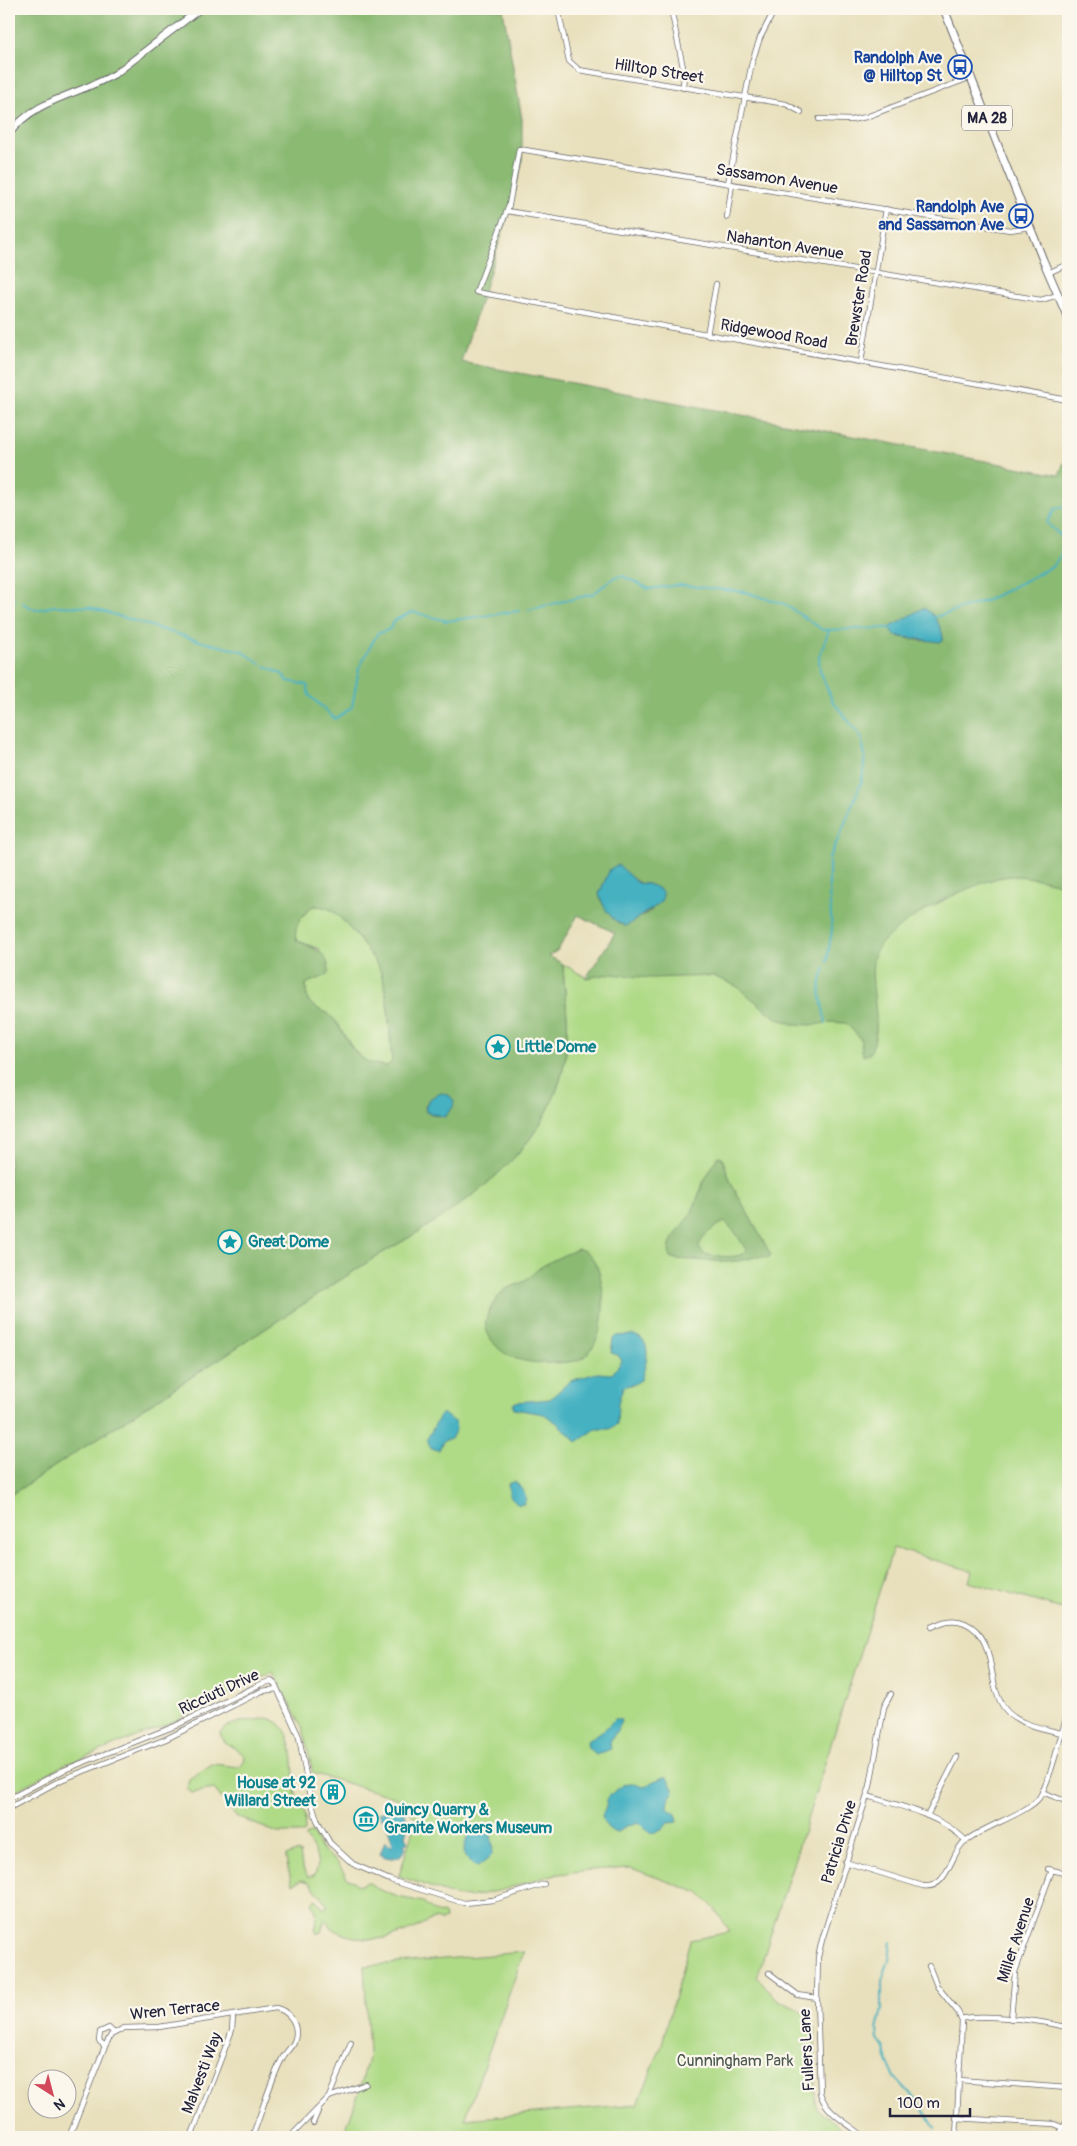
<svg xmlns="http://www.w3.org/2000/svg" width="1077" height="2146" font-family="Pangolin,sans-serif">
<rect width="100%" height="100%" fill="#fbf7ec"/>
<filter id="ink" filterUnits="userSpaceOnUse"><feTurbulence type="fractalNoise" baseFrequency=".02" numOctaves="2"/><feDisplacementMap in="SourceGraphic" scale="10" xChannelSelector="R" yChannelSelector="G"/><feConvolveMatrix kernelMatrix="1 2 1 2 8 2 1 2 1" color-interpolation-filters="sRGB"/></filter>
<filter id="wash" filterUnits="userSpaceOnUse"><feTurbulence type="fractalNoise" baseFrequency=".0096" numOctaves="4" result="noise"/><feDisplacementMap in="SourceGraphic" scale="20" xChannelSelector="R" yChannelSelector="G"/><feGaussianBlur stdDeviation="1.12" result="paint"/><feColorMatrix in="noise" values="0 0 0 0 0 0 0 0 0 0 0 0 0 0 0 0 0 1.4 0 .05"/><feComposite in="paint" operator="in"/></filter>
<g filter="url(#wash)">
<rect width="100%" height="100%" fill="#e8e0bc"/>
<g fill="#afda86" stroke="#687e60">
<path d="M1068,662V1592L1062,1609L969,1582L972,1571L893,1548L757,1978C765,1983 768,1992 776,1998C790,2008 812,2010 815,2030V2103L819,2111L852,2137H343L360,2089L369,2053L364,1966L524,1952L465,2119L638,2104L662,2044L690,1940L730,1932L715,1909L699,1893L631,1868L588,1870L552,1875L502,1890L469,1897L456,1896L399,1876L416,1819L400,1799L313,1773L303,1729L273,1672L173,1722L62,1766L9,1794V1496L377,1256C458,1210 553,1153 566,1052C570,1022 564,994 563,964L587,978L615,933Z"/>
<path d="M313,906C321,906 328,907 334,912C344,919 378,962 381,973C390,1000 389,1032 392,1061L387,1066C378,1065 369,1064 362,1058C349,1049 343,1029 332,1017C327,1011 318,1011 312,1005C306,999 306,992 306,984L314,979L326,976L319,949L296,940C293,926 302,915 313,906Z"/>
<path d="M267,1718C299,1724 291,1771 296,1795C297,1801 303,1806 304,1812C306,1819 304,1825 305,1832L303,1833H278L237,1817L214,1789L192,1793L187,1789L189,1779L212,1764L240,1767L244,1762L245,1756C237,1747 223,1746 220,1733C231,1719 252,1722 267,1718Z"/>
<path d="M312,1832L322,1850L338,1863L348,1879L354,1881L358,1886L368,1882L378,1889L398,1897L423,1902L434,1911L444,1914L445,1919L441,1921L435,1919L431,1920C399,1937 371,1948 335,1930C330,1928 330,1922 325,1919L321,1932L317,1934L315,1929C318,1918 317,1912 312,1902L316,1899L324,1908L327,1907V1904L309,1882L302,1880L292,1884L286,1859V1856L296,1852L300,1853L302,1867L308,1877L314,1875C323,1862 313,1847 305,1837Z"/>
</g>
<g fill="#8bba73" stroke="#566e57" fill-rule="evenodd">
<path d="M9,9H503L522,119V163L511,206L461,362L1059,475L1065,460L1061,404L1068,406V886C1051,882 1030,876 1012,876C982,876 881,927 874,956C867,986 886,1028 869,1054L863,1056L860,1038L846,1023L831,1022L814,1025L793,1024L775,1017L736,986L713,976L651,978L610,974L586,978L615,933L578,915L558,950L549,956L563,964C564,994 570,1022 566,1052C553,1153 458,1210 377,1256L9,1496ZM909,617H934L942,631L923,641L896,636L894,625ZM631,877L641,884H648L652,910L625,926C610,920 604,908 599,894ZM313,906C321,906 328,907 334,912C344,919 378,962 381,973C390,1000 389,1032 392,1061L387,1066C378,1065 369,1064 362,1058C349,1049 343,1029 332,1017C327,1011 318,1011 312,1005C306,1000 306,992 306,984C314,979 324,979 329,972C328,951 313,948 296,940C293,926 302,915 313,906ZM429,1099L439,1116L426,1112L425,1107Z"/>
<path d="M718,1156L722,1157L731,1183L771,1255L768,1258C754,1254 748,1261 734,1261C715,1262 695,1260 675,1259L670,1257L669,1248L672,1240L692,1212L703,1183ZM725,1222L735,1232L747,1251C738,1260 716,1256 704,1254L699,1248C700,1237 715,1226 725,1222Z"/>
<path d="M578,1249C610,1252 612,1343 581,1359C572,1363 556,1363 547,1363C527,1363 505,1359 493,1342C490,1338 487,1333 486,1328C483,1317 497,1295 506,1289C511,1286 518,1285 523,1282C530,1279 534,1271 541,1267C552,1260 566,1254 578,1249Z"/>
</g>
<g fill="#44b1c1" stroke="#336a7e">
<path d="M923,608C933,611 944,630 943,640L940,642L895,636L889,628Z"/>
<path d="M617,865C626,869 630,879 638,883C642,884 646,883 650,885C675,893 658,906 645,913C637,917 633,924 625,926C610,920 604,908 599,894L610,869Z"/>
<path d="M442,1093L450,1096L454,1101L453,1107L445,1117L426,1112C424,1101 432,1096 442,1093Z"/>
<path d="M632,1335C655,1339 646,1364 641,1380L634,1384L623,1387L618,1403L617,1424L610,1429H596L577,1442L557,1423L544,1414L514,1409L513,1404L516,1402L550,1399L570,1381L597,1373L612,1374L622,1361L618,1355L611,1353L613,1339L616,1336Z"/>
<polygon points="441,1414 444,1414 455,1423 456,1429 451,1439 443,1441 439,1450 431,1449 427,1439"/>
<polygon points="515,1481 523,1491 526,1498 524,1504 518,1504 510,1496 508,1484"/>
<polygon points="615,1719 621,1719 622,1722 610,1742 611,1749 596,1755 588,1748 587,1741 605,1729"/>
<path d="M666,1776L674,1791L668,1800L667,1808L676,1814L678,1822L667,1823L665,1827L652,1834L639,1822L626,1826L616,1833C608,1830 603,1823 602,1815C606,1809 606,1807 607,1800C609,1794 624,1783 630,1783C636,1783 639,1787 645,1787L652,1782Z"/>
<path d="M397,1805L404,1808C406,1819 409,1826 405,1836L408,1842L404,1845L406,1847C404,1850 403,1853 401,1855C396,1860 384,1858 380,1854L385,1841L391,1845L393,1844L388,1828L378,1813Z"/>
<path d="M484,1831L491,1835C494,1855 495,1854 478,1867C461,1857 462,1854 468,1835Z"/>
</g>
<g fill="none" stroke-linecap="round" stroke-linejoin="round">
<g stroke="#44b1c1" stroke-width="2">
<polyline points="1068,505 1055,509 1047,523 1068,543"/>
<polyline points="9,599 15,600"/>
<polyline points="23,603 35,610 55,606 89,607 203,642 242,651 261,664"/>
<polyline points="528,610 593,594 615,577 623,576 649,589 678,585 745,592 784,604 823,630 889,628"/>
<polyline points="932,618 988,600 1053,566 1068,544"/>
<polyline points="265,666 282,674 288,681 307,685 309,695 335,719 352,707 359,668 377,634 390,629 395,620 413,612 447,621 519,611"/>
<polyline points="827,962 832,929 829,892 829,858 841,833 862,780 865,756 861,737 832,700 820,671 819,657 829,630"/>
<path d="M825,968C816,987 822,1003 826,1023"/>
<polyline points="891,1942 889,1960 882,1980 882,2009 877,2029 878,2039 885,2048 888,2064 896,2078 919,2103 935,2128"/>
</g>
</g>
</g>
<g filter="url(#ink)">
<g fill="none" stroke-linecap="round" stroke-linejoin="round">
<g stroke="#676468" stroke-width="6">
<g id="street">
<polyline points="558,9 569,61 579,70 786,104 801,112"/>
<polyline points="671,9 684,72 683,88"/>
<polyline points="819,119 851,120 866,117 972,77"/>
<polyline points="728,183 752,62 760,38 775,9"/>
<polyline points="507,211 1041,300 1058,295"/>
<polyline points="727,217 732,184"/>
<polyline points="1030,227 1010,230 519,149 509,205 476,292 1068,400"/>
<polyline points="1048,273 1068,264"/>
<polyline points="707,335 716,284"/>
<polyline points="861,362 886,209"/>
<path d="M932,1627C944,1621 953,1618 965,1623C999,1638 985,1684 1005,1709C1018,1726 1049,1729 1068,1735"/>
<polyline points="1042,1792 1068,1802"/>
<path d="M867,1796C898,1805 943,1816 966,1841"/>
<polyline points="9,1799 64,1770 175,1726 261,1684 271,1681 275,1684 299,1737 310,1797 317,1820 330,1843 353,1864 390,1880 464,1903 493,1900 544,1884"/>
<polyline points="9,1808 61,1780 166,1739 262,1691 277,1689"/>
<polyline points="927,1816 957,1757"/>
<path d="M845,1862L923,1886C948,1890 950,1854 964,1842C982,1827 1028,1813 1039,1798C1051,1779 1061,1734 1068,1711"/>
<polyline points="1048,1869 1068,1874"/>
<polyline points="929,1966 937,1986 958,2012 962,2021 956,2137"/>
<polyline points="769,1973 798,1995 817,1998"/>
<path d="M961,2019C982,2013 1047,2021 1068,2028"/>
<polyline points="1011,2019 1015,1972 1052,1870"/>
<polyline points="105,2046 99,2041 100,2032 109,2028 114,2033"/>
<polyline points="959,2080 1068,2088"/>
<polyline points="329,2097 351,2042"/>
<polyline points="956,2118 1054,2124 1064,2128"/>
<polyline points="313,2123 318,2111"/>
<path d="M69,2137L105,2046L111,2035L124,2028L159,2027L276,2008C288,2011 296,2021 296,2033C296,2044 288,2049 283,2057C270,2081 262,2112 252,2137"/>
<polyline points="191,2137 232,2030 233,2016"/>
<polyline points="290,2137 329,2097 366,2084"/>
<path d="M864,2137C849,2123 827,2115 820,2093L817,1998L818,1957L822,1940L870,1786L884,1707L891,1694"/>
<polyline points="1058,2137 1068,2119"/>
</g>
</g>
<g stroke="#676468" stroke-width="8">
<path id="secondary" d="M9,134C36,98 79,95 115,74L200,9"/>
</g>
<g stroke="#676468" stroke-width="9">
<polyline id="primary" points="944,9 1043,260 1068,318"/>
</g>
<use href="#street" stroke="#fff" stroke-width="4.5"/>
<use href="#secondary" stroke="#fff" stroke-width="6"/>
<use href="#primary" stroke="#fff" stroke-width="7"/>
</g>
</g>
<defs>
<g id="bus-ring" transform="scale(1.25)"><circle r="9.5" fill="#fbf7ec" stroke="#1a4fb4" stroke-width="1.5"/><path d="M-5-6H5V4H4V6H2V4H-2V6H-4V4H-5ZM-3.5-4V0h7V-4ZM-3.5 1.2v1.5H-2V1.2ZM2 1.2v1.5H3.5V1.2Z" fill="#1a4fb4"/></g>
<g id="sight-ring" transform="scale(1.25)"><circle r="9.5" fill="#fbf7ec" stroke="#0f9aa8" stroke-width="1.5"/><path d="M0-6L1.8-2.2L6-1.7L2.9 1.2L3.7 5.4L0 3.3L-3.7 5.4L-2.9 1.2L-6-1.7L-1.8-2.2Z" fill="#0f9aa8"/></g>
<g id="building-ring" transform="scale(1.25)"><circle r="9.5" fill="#fbf7ec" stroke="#0f9aa8" stroke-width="1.5"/><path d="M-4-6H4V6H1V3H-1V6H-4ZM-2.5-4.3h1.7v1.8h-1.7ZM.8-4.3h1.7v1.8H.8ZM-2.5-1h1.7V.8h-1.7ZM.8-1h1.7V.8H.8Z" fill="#0f9aa8"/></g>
<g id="museum-ring" transform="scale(1.25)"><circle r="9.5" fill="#fbf7ec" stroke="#0f9aa8" stroke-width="1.5"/><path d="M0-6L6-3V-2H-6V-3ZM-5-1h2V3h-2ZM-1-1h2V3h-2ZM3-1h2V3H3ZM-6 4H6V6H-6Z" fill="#0f9aa8"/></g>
</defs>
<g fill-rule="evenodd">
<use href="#bus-ring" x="960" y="67"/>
<use href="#bus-ring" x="1021" y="216"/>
<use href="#sight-ring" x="498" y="1047"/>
<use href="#sight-ring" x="230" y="1242"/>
<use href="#building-ring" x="333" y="1792"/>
<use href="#museum-ring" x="366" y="1819"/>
</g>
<g text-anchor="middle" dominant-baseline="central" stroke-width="4.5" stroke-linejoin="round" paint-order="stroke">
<rect fill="#fbf7ec" stroke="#636270" stroke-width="1" x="962" y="105.5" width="50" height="25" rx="4"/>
<g font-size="15" font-weight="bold" fill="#22223b">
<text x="987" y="118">MA 28</text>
</g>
<g font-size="16" font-weight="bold" fill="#164399" stroke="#fbf7ec" text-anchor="end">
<text x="942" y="58">Randolph Ave<tspan x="942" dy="18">@ Hilltop St</tspan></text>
<text x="1004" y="207">Randolph Ave<tspan x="1004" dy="18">and Sassamon Ave</tspan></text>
</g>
<g font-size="16" fill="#22223b" stroke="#fbf7ec">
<text transform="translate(659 71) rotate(9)">Hilltop Street</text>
<text transform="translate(777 179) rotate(9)">Sassamon Avenue</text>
<text transform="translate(785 245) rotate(9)">Nahanton Avenue</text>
<text transform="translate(859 298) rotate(-81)">Brewster Road</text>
<text transform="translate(774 334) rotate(10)">Ridgewood Road</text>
<text transform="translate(219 1692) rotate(-25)">Ricciuti Drive</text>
<text transform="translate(839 1842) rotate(-73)">Patricia Drive</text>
<text transform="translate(1016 1940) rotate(-72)">Miller Avenue</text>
<text transform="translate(175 2010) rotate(-6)">Wren Terrace</text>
<text transform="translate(807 2050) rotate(-93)">Fullers Lane</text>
<text transform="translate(202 2073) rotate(-69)">Malvesti Way</text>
</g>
<g font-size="16" font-weight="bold" fill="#0d838f" stroke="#fbf7ec" text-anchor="start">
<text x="516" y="1047">Little Dome</text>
<text x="248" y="1242">Great Dome</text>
<text x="316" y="1783" text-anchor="end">House at 92<tspan x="316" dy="18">Willard Street</tspan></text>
<text x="384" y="1810">Quincy Quarry &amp;<tspan x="384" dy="18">Granite Workers Museum</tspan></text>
</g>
<g font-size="16" fill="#4c5952" stroke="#fbf7ec">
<text x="735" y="2061">Cunningham Park</text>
</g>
</g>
<rect width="1077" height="2146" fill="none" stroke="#fbf7ec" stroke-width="30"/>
<g transform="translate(52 2094) rotate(144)"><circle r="24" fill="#fbf7ec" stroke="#a4a2a5"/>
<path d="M0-4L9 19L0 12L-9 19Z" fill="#d1495b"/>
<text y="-8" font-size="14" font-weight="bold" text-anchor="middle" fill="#22223b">N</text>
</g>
<path d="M890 2108v8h80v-8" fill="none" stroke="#22223b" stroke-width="2.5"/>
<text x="897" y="2108" font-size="15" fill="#22223b" stroke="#fbf7ec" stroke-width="4" paint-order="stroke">100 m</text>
</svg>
